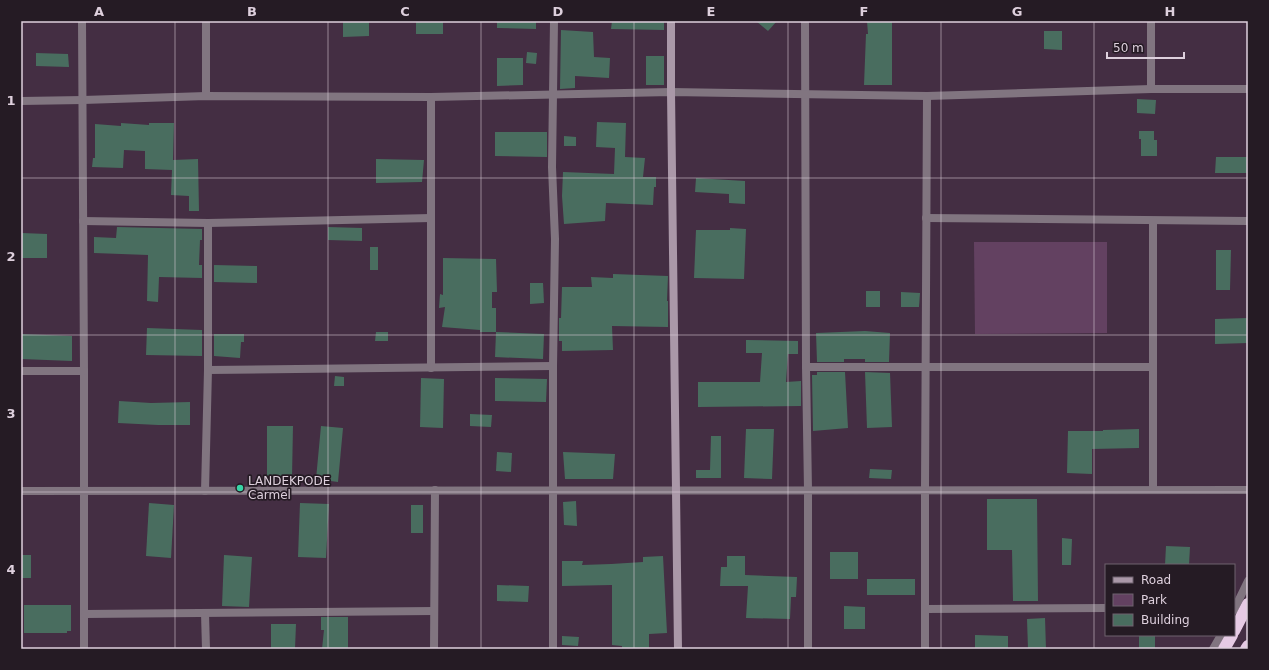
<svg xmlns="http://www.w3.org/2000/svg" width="1269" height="670" font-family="'DejaVu Sans',sans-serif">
<rect width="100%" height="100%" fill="#442e43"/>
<polygon fill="#634161" points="974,242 1107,242 1107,333 975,334"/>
<g fill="#496d5f">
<polygon points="343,21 369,21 369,36 343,37"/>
<rect x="416" y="21" width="27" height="13"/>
<polygon points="497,21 536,21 536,29 497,28"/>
<polygon points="612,21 664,21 664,30 611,29"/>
<polygon points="756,21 777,21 768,31"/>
<polygon points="867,21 892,21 892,85 864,85 866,34 868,34"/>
<polygon points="561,30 593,32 594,57 610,58 609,78 575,76 575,88 560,89"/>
<polygon points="1044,31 1062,31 1062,50 1044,49"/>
<polygon points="527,52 537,53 536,64 526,63"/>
<polygon points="36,53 68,54 69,67 36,66"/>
<rect x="646" y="56" width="18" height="29"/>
<polygon points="497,58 523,58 523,85 497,86"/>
<polygon points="1137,99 1156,100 1155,114 1137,113"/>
<polygon points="597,122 626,123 625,157 645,158 643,177 656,177 656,187 654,187 653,205 606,203 605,221 564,224 562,196 563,172 614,174 615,148 596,147"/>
<polygon points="121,123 149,125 149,123 174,123 173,160 198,159 199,211 189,211 189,196 171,195 172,170 145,169 145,151 124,150 123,168 92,167 93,158 95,158 95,124 121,126"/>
<polygon points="1139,131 1154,131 1154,140 1157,140 1157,156 1141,156 1141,139 1139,139"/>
<polygon points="495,132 547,132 547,157 495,156"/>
<polygon points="564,136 576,137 576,146 564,146"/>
<polygon points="1216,157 1248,157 1248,173 1215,173"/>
<polygon points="376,159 424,160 422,182 376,183"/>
<polygon points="696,178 745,181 745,204 729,203 729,194 695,192"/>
<polygon points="117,227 202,229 202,240 200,240 199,265 202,265 202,278 159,277 158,302 147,301 148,255 94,253 94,237 116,238"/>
<polygon points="328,227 362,228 362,241 328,240"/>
<polygon points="730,228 746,229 744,279 694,278 696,230 730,230"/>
<polygon points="22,233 47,234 47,258 21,258"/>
<rect x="370" y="247" width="8" height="23"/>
<polygon points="1216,250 1231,250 1230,290 1216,290"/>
<polygon points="443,258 496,259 497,292 492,292 492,308 496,308 496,332 480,332 480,330 442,327 445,307 439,308 440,294 443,295"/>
<polygon points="214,265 257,266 257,283 214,282"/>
<polygon points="613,274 668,276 667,301 668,301 668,327 612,326 613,350 562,351 562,341 559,341 559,318 561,318 562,287 592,287 591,277 613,278"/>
<polygon points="530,283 543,283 544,303 530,304"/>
<rect x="866" y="291" width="14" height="16"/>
<polygon points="901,292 920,293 919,307 901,307"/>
<polygon points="1248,318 1248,343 1215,344 1215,319"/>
<polygon points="147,328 202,330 202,356 146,355"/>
<polygon points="865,331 890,333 889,362 865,362 865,359 844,359 844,362 817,362 816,333"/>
<polygon points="376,332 388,332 388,341 375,341"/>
<polygon points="496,332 544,334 543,359 495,357"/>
<polygon points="21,334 72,336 72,361 21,359"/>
<polygon points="214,334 244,334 244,342 241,342 240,358 214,356"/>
<polygon points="746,340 798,341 798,354 788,354 786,382 801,381 801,406 698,407 698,382 760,382 762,353 746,353"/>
<polygon points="817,372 845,372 848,428 813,431 812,375 817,375"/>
<polygon points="865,372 890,373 892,427 867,428"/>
<polygon points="335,376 344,377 344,386 334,386"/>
<polygon points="421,378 444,379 443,428 420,427"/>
<polygon points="495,378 547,379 546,402 495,401"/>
<polygon points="119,401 151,403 190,402 190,425 158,425 118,423"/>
<polygon points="470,414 492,415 491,427 470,426"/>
<polygon points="267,426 293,426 292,477 267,477"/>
<polygon points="321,426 343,428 338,482 316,479"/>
<polygon points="746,429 774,429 772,479 744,478"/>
<polygon points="1139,429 1139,448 1092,449 1092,474 1067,473 1068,431 1103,431 1103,430"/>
<polygon points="711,436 721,436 721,478 696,478 696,470 710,470"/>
<polygon points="497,452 512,453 511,472 496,471"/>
<polygon points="563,452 615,454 613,479 565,479"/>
<polygon points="870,469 892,470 891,479 869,478"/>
<polygon points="987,499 1037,499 1038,601 1013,601 1012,550 987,550"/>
<polygon points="576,501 577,526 564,525 563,502"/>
<polygon points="149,503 174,505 171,558 146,556"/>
<polygon points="300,503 329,504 326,558 298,557"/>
<rect x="411" y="505" width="12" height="28"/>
<polygon points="1062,538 1072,539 1071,565 1062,565"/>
<polygon points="1166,546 1190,547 1189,565 1165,565"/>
<rect x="830" y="552" width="28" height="27"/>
<rect x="21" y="555" width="10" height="23"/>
<polygon points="224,555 252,557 249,607 222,606"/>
<polygon points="663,556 667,633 649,634 649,649 622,649 622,646 612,645 612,585 562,586 562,561 583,561 582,565 611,564 643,562 643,557"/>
<polygon points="727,556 745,556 745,575 797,577 796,597 791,597 790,619 746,618 748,586 720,586 721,567 727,567"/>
<rect x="867" y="579" width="48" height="16"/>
<polygon points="497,585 529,586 528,602 497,601"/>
<polygon points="24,605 71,605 71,631 67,631 67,633 24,633"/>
<polygon points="844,606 865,607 865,629 844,629"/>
<polygon points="321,617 348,617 348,649 322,649 324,630 321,630"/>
<polygon points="1045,618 1046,649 1028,649 1027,619"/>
<polygon points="271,624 296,624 295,649 271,649"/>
<polygon points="975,635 1008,636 1008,649 975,649"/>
<rect x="1139" y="635" width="16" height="14"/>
<polygon points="562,636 579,637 578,646 562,645"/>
</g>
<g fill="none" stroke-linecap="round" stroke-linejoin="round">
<g stroke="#817580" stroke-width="8">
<polyline points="82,21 84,371 84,649"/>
<polyline points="206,21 206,96"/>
<polyline points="805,21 806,367 808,490 808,649"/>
<polyline points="1151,89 1151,21"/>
<polyline points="21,101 83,100 206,96 431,97 671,92 927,96 1151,89 1248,89"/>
<polyline points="926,218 1248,221"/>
<polyline points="83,221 208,223 431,218"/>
<polyline points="806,367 1153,367"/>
<polyline points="431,368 431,97"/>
<polyline points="208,370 553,366"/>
<polyline points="21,371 84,371"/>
<polyline points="1153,490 1153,221"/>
<polyline points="21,491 1248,490"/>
<polyline points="205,491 208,370 208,223"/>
<polyline points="925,609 1106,608"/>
<polyline points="1234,610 1248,581"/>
<polyline points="205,613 206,649"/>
<polyline points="85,614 434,611"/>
<polyline points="434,649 435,490"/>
<polyline points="553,649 553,366 555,239 552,167 554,21"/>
<polyline points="925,649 925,490 927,96"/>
<polyline points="1213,649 1221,635"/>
</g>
<polyline stroke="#aa98a8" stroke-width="8" points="671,21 671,92 678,649"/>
<g stroke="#e6cae4" stroke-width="12">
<polyline points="1234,631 1248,604"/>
<polyline points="1224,649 1232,635"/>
<polyline points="1246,649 1248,646"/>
</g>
</g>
<path fill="none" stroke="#ded0dd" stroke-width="1" stroke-opacity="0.55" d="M175,21V649M328,21V649M481,21V649M634,21V649M788,21V649M941,21V649M1094,21V649M21,178H1248M21,335H1248M21,492H1248"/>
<circle fill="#38d4a6" stroke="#251b24" stroke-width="1.5" cx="240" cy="488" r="4"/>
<g text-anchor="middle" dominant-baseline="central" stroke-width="3.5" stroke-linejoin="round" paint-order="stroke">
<g font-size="12" fill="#ded0dd" stroke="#251b24" text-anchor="start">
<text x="248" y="481">LANDEKPODE<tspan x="248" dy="14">Carmel</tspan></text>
</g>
</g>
<rect width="1269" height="670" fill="none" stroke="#251b24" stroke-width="44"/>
<rect x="1105" y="564" width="130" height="72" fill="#251b24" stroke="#6f636e"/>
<rect x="1113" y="577" width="20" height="6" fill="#aa98a8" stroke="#6f636e"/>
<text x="1141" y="584" font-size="12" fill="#ded0dd">Road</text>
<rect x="1113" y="594" width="20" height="12" fill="#634161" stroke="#6f636e"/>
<text x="1141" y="604" font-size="12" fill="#ded0dd">Park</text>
<rect x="1113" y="614" width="20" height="12" fill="#496d5f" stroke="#6f636e"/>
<text x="1141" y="624" font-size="12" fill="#ded0dd">Building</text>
<path d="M1107 52v6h77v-6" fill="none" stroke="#ded0dd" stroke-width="2"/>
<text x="1113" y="52" font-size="12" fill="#ded0dd" stroke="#251b24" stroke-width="3" paint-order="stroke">50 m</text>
<rect x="22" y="22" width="1225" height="626" fill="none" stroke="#ded0dd" stroke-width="1.5"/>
<g font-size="13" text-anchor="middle" font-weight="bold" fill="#ded0dd">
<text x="99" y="16">A</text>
<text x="252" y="16">B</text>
<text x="405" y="16">C</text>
<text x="558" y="16">D</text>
<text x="711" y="16">E</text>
<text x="864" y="16">F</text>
<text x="1017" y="16">G</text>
<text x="1170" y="16">H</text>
<text x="11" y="105">1</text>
<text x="11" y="261">2</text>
<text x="11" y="418">3</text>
<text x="11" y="574">4</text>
</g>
</svg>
